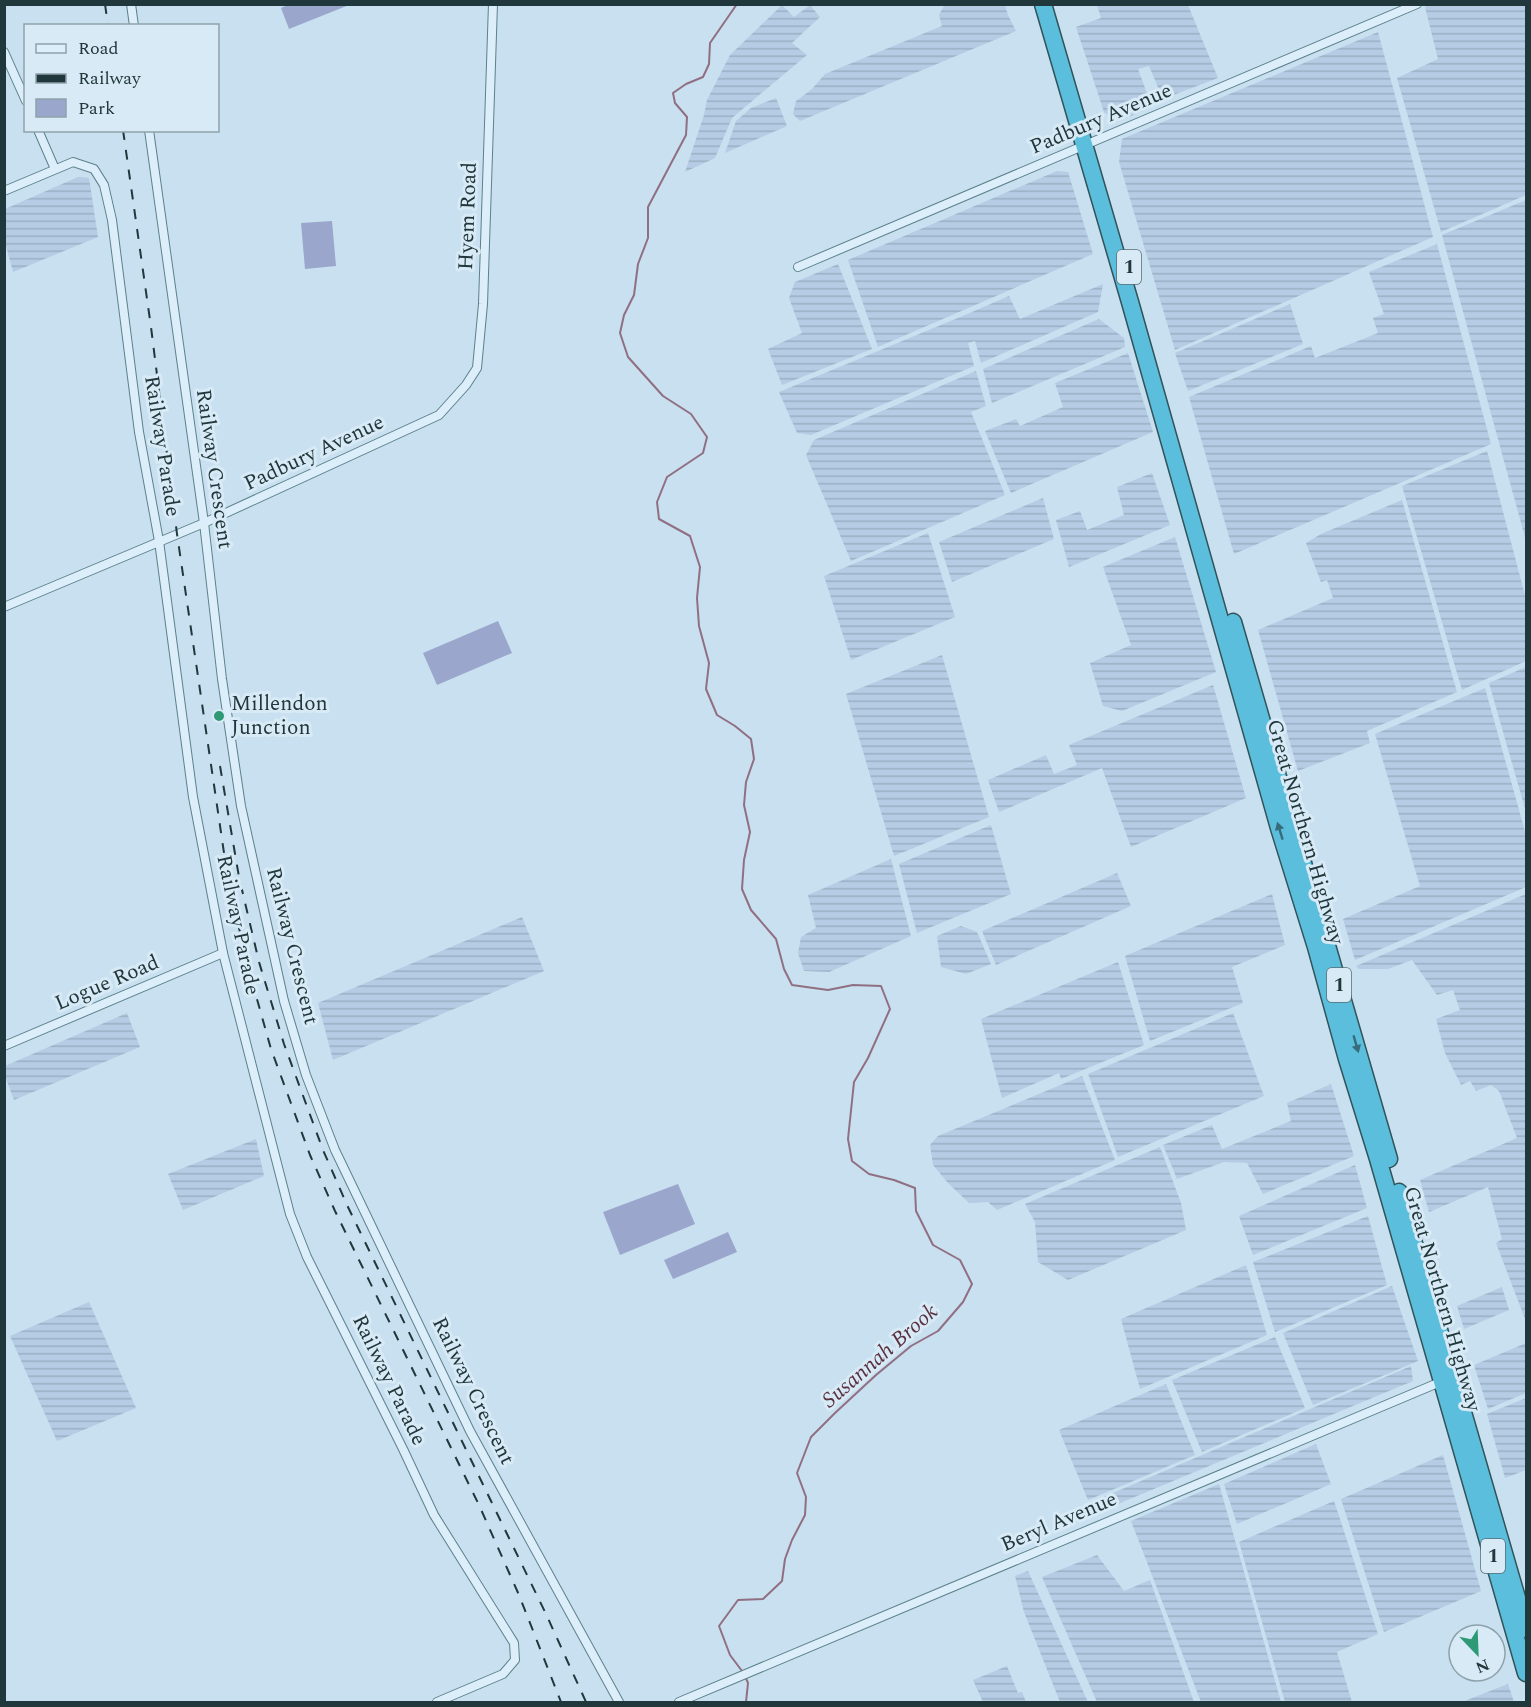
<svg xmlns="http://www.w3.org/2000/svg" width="1531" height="1707" font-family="Spectral,serif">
<defs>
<pattern id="farmland-rules" width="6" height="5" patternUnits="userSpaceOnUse" patternTransform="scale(1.5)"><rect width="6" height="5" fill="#b5cce4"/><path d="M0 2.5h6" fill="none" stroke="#9bb0c4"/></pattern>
</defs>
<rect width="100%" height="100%" fill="#c8e0ef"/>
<g fill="url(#farmland-rules)">
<polygon points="945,4 1005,5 1008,15 1016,31 800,121 793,114 796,101 812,89 825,74 942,26 939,15"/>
<polygon points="1431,4 1526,5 1526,195 1441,232 1397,78 1438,59 1425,7"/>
<polygon points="782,5 794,17 810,5 820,17 792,43 807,55 732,118 715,158 685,172 704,115 707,100 730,55"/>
<polygon points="1097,5 1188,5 1218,78 1163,99 1149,66 1138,69 1152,107 1117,122 1104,112 1076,27 1101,18"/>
<polygon points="1378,32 1433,237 1175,350 1119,162 1122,139"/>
<polygon points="776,98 787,126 725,153 736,121 751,108"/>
<polygon points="1057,171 1068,172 1093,254 878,347 848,260"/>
<polygon points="78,177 89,178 98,237 13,272 5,242 5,209"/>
<polygon points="1526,200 1526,541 1442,235"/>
<polygon points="1437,244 1491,444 1234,554 1189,397 1311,346 1315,358 1378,333 1373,318 1384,314 1369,272"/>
<polygon points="838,264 872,349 782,385 768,349 802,333 789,298 795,282"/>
<polygon points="1103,284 1098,312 981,363 975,341 968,343 974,366 811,435 797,433 779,392 965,315 1009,296 1020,319"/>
<polygon points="1290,304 1303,344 1188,391 1175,353"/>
<polygon points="1099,319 1124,338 1125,347 992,403 983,369"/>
<polygon points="1128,353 1153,432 1011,493 985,431 1016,419 1020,426 1063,407 1055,383"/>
<polygon points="976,371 986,406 971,412 1005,495 851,561 806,455 814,440"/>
<polygon points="1487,451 1526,599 1526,661 1462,690 1402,486"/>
<polygon points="1152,473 1170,525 1069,567 1056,520 1080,511 1087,530 1124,515 1117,487"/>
<polygon points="1043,498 1054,539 952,582 939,542"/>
<polygon points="1402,500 1457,692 1367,731 1370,743 1298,771 1258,630 1333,598 1327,580 1321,582 1306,543 1321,534"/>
<polygon points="928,533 955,617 851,660 824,576"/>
<polygon points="1175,537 1216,672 1122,711 1103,706 1090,663 1131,645 1103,567"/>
<polygon points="942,655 989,817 894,856 846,694"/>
<polygon points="1526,667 1526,812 1489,683"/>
<polygon points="1213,685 1246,798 1131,847 1102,768 999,812 988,780 1046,755 1054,774 1077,765 1069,745"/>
<polygon points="1485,688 1526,835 1526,887 1355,960 1343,919 1420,886 1375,734"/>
<polygon points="991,825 1011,894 917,933 899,864"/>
<polygon points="891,859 911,936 829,972 804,971 798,953 801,937 816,928 808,895"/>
<polygon points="1117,873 1131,906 996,965 982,931"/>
<polygon points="1272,894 1285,945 1232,967 1243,1003 1150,1041 1125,956"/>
<polygon points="1526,894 1526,1318 1525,1319 1496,1243 1502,1239 1488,1187 1429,1212 1420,1180 1517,1138 1499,1091 1491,1085 1476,1091 1470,1081 1461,1085 1445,1053 1436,1019 1460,1010 1453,990 1437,995 1412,960 1388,969 1359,969 1356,966"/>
<polygon points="522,917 544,971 333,1060 318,1003"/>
<polygon points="961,926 977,932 991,964 966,974 941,967 937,936"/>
<polygon points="1118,962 1144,1045 1061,1079 1059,1073 1002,1098 981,1019"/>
<polygon points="127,1013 140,1047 14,1100 5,1076 5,1066"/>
<polygon points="1233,1013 1264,1096 1118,1157 1088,1074"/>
<polygon points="1082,1076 1115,1160 997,1210 988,1202 969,1203 948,1183 933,1165 930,1145 938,1136"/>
<polygon points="1331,1084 1354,1156 1263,1194 1247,1163 1224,1162 1177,1179 1163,1145 1212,1125 1222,1149 1291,1121 1287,1103"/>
<polygon points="256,1139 264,1176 183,1210 168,1174"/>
<polygon points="1160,1147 1181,1203 1186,1230 1068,1280 1038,1262 1035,1222 1025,1204"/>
<polygon points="1355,1165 1367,1208 1253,1255 1239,1216"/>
<polygon points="1368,1216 1387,1285 1275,1332 1253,1262"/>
<polygon points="1246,1265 1267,1335 1140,1389 1121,1319"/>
<polygon points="1392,1286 1418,1361 1313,1405 1283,1333"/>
<polygon points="1502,1287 1509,1310 1464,1329 1457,1306"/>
<polygon points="89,1302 136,1408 57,1441 10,1336"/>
<polygon points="1275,1337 1305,1408 1202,1452 1172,1380"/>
<polygon points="1526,1343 1526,1393 1488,1409 1474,1365"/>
<polygon points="1411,1366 1413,1381 1089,1516 1087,1504"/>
<polygon points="1166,1384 1195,1455 1088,1500 1059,1430"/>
<polygon points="1526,1398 1526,1470 1505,1478 1487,1414"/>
<polygon points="1316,1444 1331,1484 1237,1524 1224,1484"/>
<polygon points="1443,1455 1481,1591 1384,1632 1341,1499"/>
<polygon points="1219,1484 1281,1702 1201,1702 1131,1521"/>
<polygon points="1334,1501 1378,1634 1337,1652 1352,1702 1285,1702 1239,1542"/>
<polygon points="1097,1555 1124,1591 1150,1580 1194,1702 1097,1702 1042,1577"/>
<polygon points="1028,1571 1088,1702 1060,1702 1024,1612 1015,1576"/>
<polygon points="1007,1666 1018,1693 1022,1692 1026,1702 983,1702 973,1680"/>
<polygon points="1508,1684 1514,1702 1462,1702"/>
</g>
<g fill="#9ba6cd">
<polygon points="290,4 349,4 349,5 289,29 281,8"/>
<polygon points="332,221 336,266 305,269 301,223"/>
<polygon points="498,621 512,653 437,685 423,653"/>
<polygon points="678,1184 695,1224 620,1255 603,1212"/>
<polygon points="728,1232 737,1252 673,1279 664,1260"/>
</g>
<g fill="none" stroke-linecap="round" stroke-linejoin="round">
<g stroke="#916f83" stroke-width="2">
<polyline points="737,4 710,43 709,64 703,77 686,84 673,93 675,103 687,117 686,135 648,207 648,238 638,264 634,295 624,315 620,333 628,357 663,396 691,414 707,437 703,453 667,477 657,502 659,519 690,536 700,567 697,598 699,626 709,663 706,689 717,715 735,726 751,739 754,759 746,782 744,805 750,832 744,860 742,889 751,910 776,939 784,969 792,985 828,990 853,985 881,986 890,1009 868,1058 854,1082 848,1139 852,1161 869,1174 894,1180 915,1188 916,1211 933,1245 960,1260 972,1284 963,1302 938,1331 911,1346 876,1375 835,1413 811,1437 797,1473 806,1497 805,1515 792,1540 785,1559 782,1581 763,1599 738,1600 719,1626 730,1655 742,1671"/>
<polyline points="745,1676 748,1683 746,1702"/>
</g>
<g stroke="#5d818b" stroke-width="10">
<g id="street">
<polyline points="131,4 134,26"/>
<polyline points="4,52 26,101"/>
<polyline points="38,130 55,169"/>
<polyline points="149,130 204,523 222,679 241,806 284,1001 306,1075 335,1150 470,1431 619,1702"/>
<polyline points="4,191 73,162 94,169 104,185 112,220 139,432 159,541 193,797 223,953 290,1214 307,1257 403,1449 434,1515 514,1643 515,1660 503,1674 437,1702"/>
<polyline points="798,267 1417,4"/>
<polyline points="4,607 204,523 439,415 466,385 477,368 483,304 493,4"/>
<polyline points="4,1046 223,953"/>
<polyline points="679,1702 1445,1380"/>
</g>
</g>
<g stroke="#315359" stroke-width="19">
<g id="highway">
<polyline points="1043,4 1130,302 1279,828 1316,947 1347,1059 1378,1159 1526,1673"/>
<polyline points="1233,622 1389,1159"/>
<polyline points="1399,1192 1526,1629"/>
</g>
</g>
<use href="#street" stroke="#dbeef9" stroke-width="8"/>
<use href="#highway" stroke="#5abedc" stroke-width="16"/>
<g stroke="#20373b" stroke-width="2" stroke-dasharray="10 10" stroke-linecap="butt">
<polyline points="105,4 108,26"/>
<polyline points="123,130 151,327 177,534 228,880 248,967 271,1049 310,1155 335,1211 479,1505 519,1595 561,1702"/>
<polyline points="220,766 239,877 259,962 284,1044 323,1150 347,1205 546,1614 586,1702"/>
</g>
</g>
<defs><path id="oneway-solid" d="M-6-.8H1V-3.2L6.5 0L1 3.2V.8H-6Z" transform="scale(1.5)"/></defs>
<g fill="#376d7b">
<use href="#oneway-solid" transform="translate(1280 831) rotate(-107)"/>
<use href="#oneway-solid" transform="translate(1356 1044) rotate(74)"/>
</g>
<circle fill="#2d9a75" stroke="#d7eaf6" stroke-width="2" cx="219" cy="716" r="6"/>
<g text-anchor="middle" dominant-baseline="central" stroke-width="6" stroke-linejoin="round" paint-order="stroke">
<g fill="#d7eaf6" stroke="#576d73" stroke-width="1.5">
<rect x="1117" y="250" width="24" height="34" rx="4.5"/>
<rect x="1327" y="968" width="24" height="34" rx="4.5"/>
<rect x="1481" y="1539" width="24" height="34" rx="4.5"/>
</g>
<g font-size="20" font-weight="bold" fill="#20373b">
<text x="1129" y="267">1</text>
<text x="1339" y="985">1</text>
<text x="1493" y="1556">1</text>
</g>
<g font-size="21" fill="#20373b" stroke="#d7eaf6">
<text transform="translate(1101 119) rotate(-23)">Padbury Avenue</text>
<text transform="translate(468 216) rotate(-88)">Hyem Road</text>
<text transform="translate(162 446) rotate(81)">Railway Parade</text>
<text transform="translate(314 453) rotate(-25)">Padbury Avenue</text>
<text transform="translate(214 469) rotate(82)">Railway Crescent</text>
<text transform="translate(1305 832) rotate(74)">Great Northern Highway</text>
<text transform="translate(238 925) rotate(78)">Railway Parade</text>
<text transform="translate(292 946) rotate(76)">Railway Crescent</text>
<text transform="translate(107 983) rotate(-23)">Logue Road</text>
<text transform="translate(1442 1299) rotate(74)">Great Northern Highway</text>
<text transform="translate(389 1380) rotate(64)">Railway Parade</text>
<text transform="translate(473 1391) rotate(64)">Railway Crescent</text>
<text transform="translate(1059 1522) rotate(-23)">Beryl Avenue</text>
</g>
<g font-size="21" fill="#20373b" stroke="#d7eaf6" text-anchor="start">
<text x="231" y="704">Millendon<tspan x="231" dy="24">Junction</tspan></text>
</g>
<g font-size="22" font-style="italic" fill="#5b3040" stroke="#d7eaf6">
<text transform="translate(880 1356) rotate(-41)">Susannah Brook</text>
</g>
</g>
<rect width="1531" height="1707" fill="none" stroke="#20373b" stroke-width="12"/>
<rect x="24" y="24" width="195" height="108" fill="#d7eaf6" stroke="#8ea2ab" stroke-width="1.5"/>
<rect x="36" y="44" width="30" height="9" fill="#dbeef9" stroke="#8ea2ab" stroke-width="1.5"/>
<text x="78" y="54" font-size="18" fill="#20373b">Road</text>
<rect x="36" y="74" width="30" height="9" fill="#20373b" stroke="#8ea2ab" stroke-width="1.5"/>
<text x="78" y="84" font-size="18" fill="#20373b">Railway</text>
<rect x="36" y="99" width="30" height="18" fill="#9ba6cd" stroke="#8ea2ab" stroke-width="1.5"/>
<text x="78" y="114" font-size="18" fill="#20373b">Park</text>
<g transform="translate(1477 1653) rotate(157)"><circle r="28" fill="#d7eaf6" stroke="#8ea2ab" stroke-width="1.5"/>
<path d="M0-4.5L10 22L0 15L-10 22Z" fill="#2d9a75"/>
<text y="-9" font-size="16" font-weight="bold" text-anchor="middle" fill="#20373b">N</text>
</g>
</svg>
